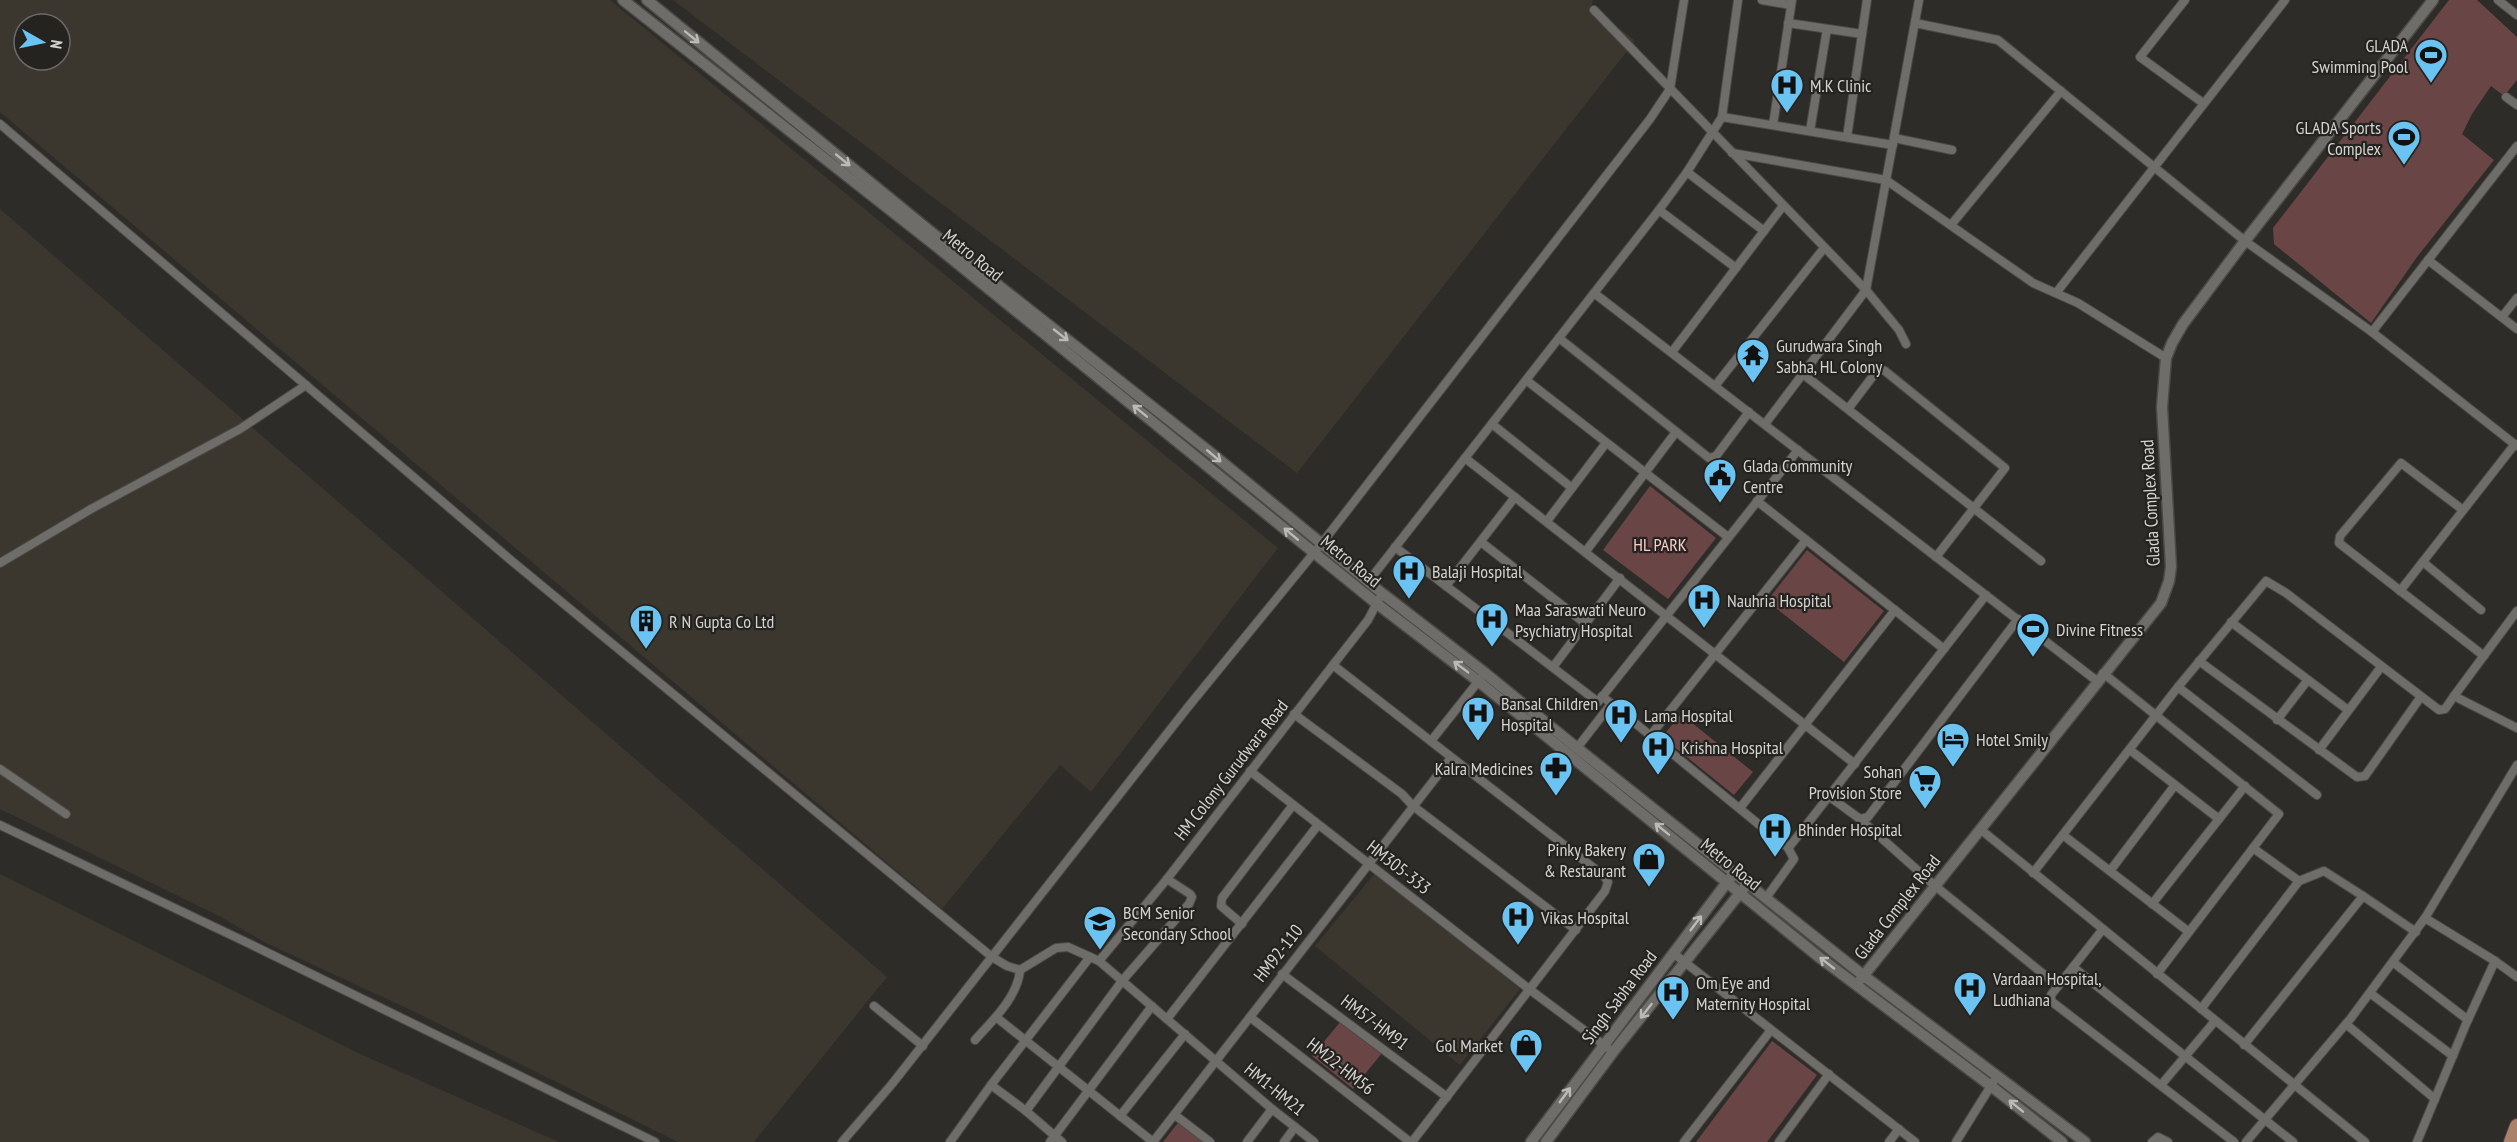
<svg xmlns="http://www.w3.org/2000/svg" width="2517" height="1142" font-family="'PT Sans Narrow',sans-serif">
<rect width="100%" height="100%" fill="#2e2c29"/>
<g fill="#3b362e" fill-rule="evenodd">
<path d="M0,0H610L1278,548L1091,792L1060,765L942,909L0,112ZM24,24H60V60H24Z"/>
<polygon points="673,0 1593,0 1592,6 1635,41 1297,473"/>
<polygon points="0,209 887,977 754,1142 678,1142 415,1012 266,943 221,917 0,809"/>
<polygon points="1375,873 1520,989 1460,1065 1315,946"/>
<polygon points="0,874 360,1054 559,1142 0,1142"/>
</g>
<g fill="#6a4545">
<polygon points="2449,0 2477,0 2517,37 2517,80 2504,96 2491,86 2472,114 2462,134 2494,160 2417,257 2371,323 2274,244 2273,228"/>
<polygon points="1650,486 1716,538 1668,599 1603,550"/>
<polygon points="1807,550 1884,611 1844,662 1767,601"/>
<polygon points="1681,714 1753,772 1734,795 1662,737"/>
<polygon points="1341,1021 1382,1053 1353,1089 1312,1056"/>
<polygon points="1772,1041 1817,1075 1767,1142 1696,1142"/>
<polygon points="1181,1119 1211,1142 1163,1142"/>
</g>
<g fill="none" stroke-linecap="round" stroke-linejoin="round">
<g stroke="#4b4a47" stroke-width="10">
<g id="minor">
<polyline points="1762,0 1791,5"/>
<polyline points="2185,0 2140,57 2203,103"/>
<polyline points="2498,0 2517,15"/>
<polyline points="1594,10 1866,290 1899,330 1906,344"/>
<polyline points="1788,23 1862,34"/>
<polyline points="1915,23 1998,40 2245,241 2372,332 2517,446"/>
<polyline points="2506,97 2517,105"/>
<polyline points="1722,117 1893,145"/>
<polyline points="0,124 513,562 992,957 1007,966 1020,970 1056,948 1068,947 1099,961 1272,1109 1314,1142"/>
<polyline points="1773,125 1792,0"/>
<polyline points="1810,131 1827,29"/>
<polyline points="1847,137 1867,0"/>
<polyline points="1894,138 1952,150"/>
<polyline points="1732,153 1886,180 2033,283 2078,303 2166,358"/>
<polyline points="1687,172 1764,231"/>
<polyline points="1659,210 1736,268"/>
<polyline points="1951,225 2061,91"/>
<polyline points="2428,260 2517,329"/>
<polyline points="1594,293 2097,681"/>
<polyline points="2056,293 2285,0"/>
<polyline points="2502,317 2517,298"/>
<polyline points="2372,332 2517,146"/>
<polyline points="1559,338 1709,458 1716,456 1749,412"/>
<polyline points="1672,352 1783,206"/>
<polyline points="1803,374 2041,561"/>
<polyline points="1526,380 1728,537"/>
<polyline points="1715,386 1824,248"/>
<polyline points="1848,409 1879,368 1885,371 2005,468 1936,557"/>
<polyline points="1492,424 1572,488"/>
<polyline points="1765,424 1866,290 1919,0"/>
<polyline points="1465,458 1855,764"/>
<polyline points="1757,501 1944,649"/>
<polyline points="2463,510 2401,463 2340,536 2339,543 2484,656"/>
<polyline points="1547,521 1606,443"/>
<polyline points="1481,542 1586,624"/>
<polyline points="1395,547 1598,702 1798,450"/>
<polyline points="1586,551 1676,432"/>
<polyline points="2423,562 2481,610"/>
<polyline points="0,563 91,509 240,429 306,385"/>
<polyline points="1368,582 1659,210 1687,172 1722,117 1738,0"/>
<polyline points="1446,586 1515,497"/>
<polyline points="2400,591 2515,444"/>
<polyline points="2517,611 2454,696 2517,728"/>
<polyline points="2231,622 2348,710"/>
<polyline points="2199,661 2357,777 2365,776 2420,698"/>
<polyline points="1333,665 1604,876 1608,882 1605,891 1412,1142"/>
<polyline points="1553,667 1620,578"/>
<polyline points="2103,673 2279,814 2157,974"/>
<polyline points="2178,687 2317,795"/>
<polyline points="1602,696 1784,845 1790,846 1986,595"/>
<polyline points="1294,714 1402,794 1413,806 1576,930"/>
<polyline points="2277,720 2307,681"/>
<polyline points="1650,736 1806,540"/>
<polyline points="1431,741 1481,678"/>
<polyline points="1577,748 1611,704"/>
<polyline points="2130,750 2219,819 2245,786"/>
<polyline points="2319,750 2381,667"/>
<polyline points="0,769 66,814"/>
<polyline points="1250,771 1529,989 1608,1048"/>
<polyline points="1830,797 1860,819 1868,817 2018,619"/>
<polyline points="1740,808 1895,610"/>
<polyline points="1860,819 1934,885 2058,986"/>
<polyline points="0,825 250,944 655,1142"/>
<polyline points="1980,829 2365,1142"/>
<polyline points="2063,835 2189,932"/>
<polyline points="2253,848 2299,881"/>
<polyline points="2110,871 2175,785"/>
<polyline points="2033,873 2178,687 2266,581 2286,593 2439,710 2445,709 2454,696"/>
<polyline points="1766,898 1794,859 1787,846"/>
<polyline points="2152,904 2219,819"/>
<polyline points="2425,918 2517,765"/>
<polyline points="1242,924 1221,906 1222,898 1293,805"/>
<polyline points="1673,953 1915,1142"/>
<polyline points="1099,961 1167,879 1333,665 1368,620 1379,599"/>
<polyline points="2394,963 2468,1020"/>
<polyline points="2073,967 2103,929"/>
<polyline points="1282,974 1447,1097"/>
<polyline points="2370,993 2453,1056"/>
<polyline points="874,1006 923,1046"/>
<polyline points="2201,1009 2299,881 2324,871 2363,896"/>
<polyline points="996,1017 1153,1142 1451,758"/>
<polyline points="1250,1017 1410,1142"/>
<polyline points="1167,1019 1318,825"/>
<polyline points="2346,1024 2435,1099"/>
<path d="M975,1040C992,1021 1018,997 1020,970"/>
<polyline points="2244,1045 2363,896 2416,932"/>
<polyline points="991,1085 1026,1111 1062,1142"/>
<polyline points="2161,1085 2215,1021"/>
<polyline points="1026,1111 1122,981 1189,904 1192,897 1190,894 1167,879"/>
<polyline points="1175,1115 1210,1142"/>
<polyline points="1120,1116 1185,1034"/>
<polyline points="842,1142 892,1084 1188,707 1322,543 1650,119 1670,89 1684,0"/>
<polyline points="950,1142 991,1085 1090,957"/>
<polyline points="1050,1142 1152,1006"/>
<polyline points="1247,1142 1272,1109"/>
<polyline points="1284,1142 1295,1127"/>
<polyline points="1684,1142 1771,1030"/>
<polyline points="1779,1142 1829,1074"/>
<polyline points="1889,1142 1899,1129"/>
<polyline points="1956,1142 1997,1076"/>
<polyline points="2152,1142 2158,1137 2168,1142"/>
<polyline points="2234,1142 2051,1001 2051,995 2073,967 2293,1142"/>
<polyline points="2246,1142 2351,1018 2425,918 2495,961"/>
<polyline points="2417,1142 2466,1024 2495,961 2517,977"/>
</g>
</g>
<g stroke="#4b4a47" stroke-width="13">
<g id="tertiary">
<polyline points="623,0 936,246 1376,603 1478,681 1819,957 1991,1086 2062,1142"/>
<polyline points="647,0 941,240 1211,453 1383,594 1485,673 1577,748 1864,976 2085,1142"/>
<polyline points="1861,979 2161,603 2169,581 2171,567 2162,407 2166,358 2172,343 2183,324 2245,241 2433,0"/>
<polyline points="1531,1142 1731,877"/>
<polyline points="1546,1142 1613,1052 1744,888"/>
</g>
</g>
<g stroke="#4b4a47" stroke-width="16">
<polyline id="primary" points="2511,1142 2517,1126"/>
</g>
<use href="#minor" stroke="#6f6d6a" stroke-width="8"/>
<use href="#tertiary" stroke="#6f6d6a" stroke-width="10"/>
<use href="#primary" stroke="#ac8169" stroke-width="14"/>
</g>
<defs><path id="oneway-shaft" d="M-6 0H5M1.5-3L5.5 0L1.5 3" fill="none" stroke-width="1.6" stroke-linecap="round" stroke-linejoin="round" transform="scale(1.5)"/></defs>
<g stroke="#bbbab7">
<use href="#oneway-shaft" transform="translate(692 37) rotate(39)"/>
<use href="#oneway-shaft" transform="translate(843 160) rotate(39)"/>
<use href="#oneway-shaft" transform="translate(1061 335) rotate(38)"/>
<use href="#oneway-shaft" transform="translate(1140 411) rotate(-141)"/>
<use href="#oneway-shaft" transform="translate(1214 456) rotate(40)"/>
<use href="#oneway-shaft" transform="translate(1291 534) rotate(-140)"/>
<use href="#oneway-shaft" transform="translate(1461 667) rotate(-143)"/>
<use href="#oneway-shaft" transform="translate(1662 829) rotate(-141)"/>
<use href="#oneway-shaft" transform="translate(1696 923) rotate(-53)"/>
<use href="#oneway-shaft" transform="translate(1827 963) rotate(-142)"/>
<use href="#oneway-shaft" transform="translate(1646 1011) rotate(128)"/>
<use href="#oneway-shaft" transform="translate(1565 1095) rotate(-54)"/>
<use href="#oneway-shaft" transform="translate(2016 1106) rotate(-141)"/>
</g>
<defs>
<g id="stadium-pin" transform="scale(1.725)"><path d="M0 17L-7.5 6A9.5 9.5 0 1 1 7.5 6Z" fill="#6ac3f1" stroke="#242320"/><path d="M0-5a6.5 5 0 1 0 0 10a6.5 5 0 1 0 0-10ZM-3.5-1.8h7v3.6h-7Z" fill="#111"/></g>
<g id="hospital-pin" transform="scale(1.725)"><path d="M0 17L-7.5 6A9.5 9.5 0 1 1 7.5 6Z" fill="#6ac3f1" stroke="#242320"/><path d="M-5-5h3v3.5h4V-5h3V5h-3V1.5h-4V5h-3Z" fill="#111"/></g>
<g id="temple-pin" transform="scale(1.725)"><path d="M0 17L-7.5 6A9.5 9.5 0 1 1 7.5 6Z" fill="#6ac3f1" stroke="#242320"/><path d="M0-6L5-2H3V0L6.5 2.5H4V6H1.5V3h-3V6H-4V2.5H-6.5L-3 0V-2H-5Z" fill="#111"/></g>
<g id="civic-pin" transform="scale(1.725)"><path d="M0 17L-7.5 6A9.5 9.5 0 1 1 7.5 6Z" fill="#6ac3f1" stroke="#242320"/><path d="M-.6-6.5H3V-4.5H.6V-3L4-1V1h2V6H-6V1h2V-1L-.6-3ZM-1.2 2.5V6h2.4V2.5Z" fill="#111"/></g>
<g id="building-pin" transform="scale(1.725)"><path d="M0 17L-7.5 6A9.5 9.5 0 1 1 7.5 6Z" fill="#6ac3f1" stroke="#242320"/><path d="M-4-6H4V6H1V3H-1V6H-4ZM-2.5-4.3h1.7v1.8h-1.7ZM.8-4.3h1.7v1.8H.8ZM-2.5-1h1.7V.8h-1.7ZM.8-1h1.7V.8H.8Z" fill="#111"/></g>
<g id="hotel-pin" transform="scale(1.725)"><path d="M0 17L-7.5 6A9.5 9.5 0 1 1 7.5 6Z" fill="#6ac3f1" stroke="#242320"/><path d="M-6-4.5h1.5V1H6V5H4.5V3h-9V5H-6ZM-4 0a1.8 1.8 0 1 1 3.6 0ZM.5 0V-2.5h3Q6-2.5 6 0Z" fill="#111"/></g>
<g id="pharmacy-pin" transform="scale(1.725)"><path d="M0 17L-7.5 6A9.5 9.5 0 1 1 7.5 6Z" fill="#6ac3f1" stroke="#242320"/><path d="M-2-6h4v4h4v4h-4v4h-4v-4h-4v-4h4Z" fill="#111"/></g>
<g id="supermarket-pin" transform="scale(1.725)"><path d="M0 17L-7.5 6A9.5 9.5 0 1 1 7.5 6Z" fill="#6ac3f1" stroke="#242320"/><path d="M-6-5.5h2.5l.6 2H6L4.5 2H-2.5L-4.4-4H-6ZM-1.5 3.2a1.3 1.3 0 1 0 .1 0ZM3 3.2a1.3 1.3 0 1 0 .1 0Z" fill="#111"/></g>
<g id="shop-pin" transform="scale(1.725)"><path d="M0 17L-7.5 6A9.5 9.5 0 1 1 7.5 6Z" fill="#6ac3f1" stroke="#242320"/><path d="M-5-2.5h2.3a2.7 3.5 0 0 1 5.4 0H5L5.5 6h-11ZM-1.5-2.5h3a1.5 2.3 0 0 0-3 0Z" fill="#111"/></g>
<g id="school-pin" transform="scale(1.725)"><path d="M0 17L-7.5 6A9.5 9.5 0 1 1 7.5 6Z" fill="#6ac3f1" stroke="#242320"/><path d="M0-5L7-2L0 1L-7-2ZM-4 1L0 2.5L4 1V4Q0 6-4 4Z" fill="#111"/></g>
</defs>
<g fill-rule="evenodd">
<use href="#stadium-pin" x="2431" y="55"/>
<use href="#hospital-pin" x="1787" y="85"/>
<use href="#stadium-pin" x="2404" y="137"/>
<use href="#temple-pin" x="1753" y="355"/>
<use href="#civic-pin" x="1720" y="475"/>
<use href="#hospital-pin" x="1409" y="571"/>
<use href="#hospital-pin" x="1704" y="600"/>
<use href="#hospital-pin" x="1492" y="619"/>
<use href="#building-pin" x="646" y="621"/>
<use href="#stadium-pin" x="2033" y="629"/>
<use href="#hospital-pin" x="1478" y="713"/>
<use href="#hospital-pin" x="1621" y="715"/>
<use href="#hotel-pin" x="1953" y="739"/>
<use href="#hospital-pin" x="1658" y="747"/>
<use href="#pharmacy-pin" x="1556" y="768"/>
<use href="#supermarket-pin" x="1925" y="781"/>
<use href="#hospital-pin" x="1775" y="829"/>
<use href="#shop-pin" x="1649" y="859"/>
<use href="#hospital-pin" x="1518" y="917"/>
<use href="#school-pin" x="1100" y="922"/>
<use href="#hospital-pin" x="1970" y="988"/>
<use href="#hospital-pin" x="1673" y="992"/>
<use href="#shop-pin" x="1526" y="1045"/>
</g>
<g text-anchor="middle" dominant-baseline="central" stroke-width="4.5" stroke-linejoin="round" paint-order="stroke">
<g font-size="18" fill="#d4d3d1" stroke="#242320" text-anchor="start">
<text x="2408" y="45" text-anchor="end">GLADA<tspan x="2408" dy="21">Swimming Pool</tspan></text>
<text x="1810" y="85">M.K Clinic</text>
<text x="2381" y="127" text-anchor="end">GLADA Sports<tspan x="2381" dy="21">Complex</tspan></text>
<text x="1776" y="345">Gurudwara Singh<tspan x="1776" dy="21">Sabha, HL Colony</tspan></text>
<text x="1743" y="465">Glada Community<tspan x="1743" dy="21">Centre</tspan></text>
<text x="1432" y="571">Balaji Hospital</text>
<text x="1727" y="600">Nauhria Hospital</text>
<text x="1515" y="609">Maa Saraswati Neuro<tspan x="1515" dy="21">Psychiatry Hospital</tspan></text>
<text x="669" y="621">R N Gupta Co Ltd</text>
<text x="2056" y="629">Divine Fitness</text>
<text x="1501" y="703">Bansal Children<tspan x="1501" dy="21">Hospital</tspan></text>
<text x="1644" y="715">Lama Hospital</text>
<text x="1976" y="739">Hotel Smily</text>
<text x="1681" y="747">Krishna Hospital</text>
<text x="1533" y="768" text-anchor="end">Kalra Medicines</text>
<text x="1902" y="771" text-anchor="end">Sohan<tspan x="1902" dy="21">Provision Store</tspan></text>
<text x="1798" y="829">Bhinder Hospital</text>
<text x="1626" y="849" text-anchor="end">Pinky Bakery<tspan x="1626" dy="21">&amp; Restaurant</tspan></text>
<text x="1123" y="912">BCM Senior<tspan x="1123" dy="21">Secondary School</tspan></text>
<text x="1541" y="917">Vikas Hospital</text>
<text x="1993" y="978">Vardaan Hospital,<tspan x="1993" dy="21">Ludhiana</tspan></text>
<text x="1696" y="982">Om Eye and<tspan x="1696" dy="21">Maternity Hospital</tspan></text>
<text x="1503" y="1045" text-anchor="end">Gol Market</text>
</g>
<g font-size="18" fill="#d4d3d1" stroke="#242320">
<text transform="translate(973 255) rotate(39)">Metro Road</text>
<text transform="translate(2150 503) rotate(-93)">Glada Complex Road</text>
<text transform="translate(1351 561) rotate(39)">Metro Road</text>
<text transform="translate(1231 770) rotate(-52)">HM Colony Gurudwara Road</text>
<text transform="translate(1731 864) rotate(39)">Metro Road</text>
<text transform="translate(1399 867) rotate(38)">HM305-333</text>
<text transform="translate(1897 907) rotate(-52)">Glada Complex Road</text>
<text transform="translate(1278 953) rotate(-52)">HM92-110</text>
<text transform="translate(1619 997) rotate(-53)">Singh Sabha Road</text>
<text transform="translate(1375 1022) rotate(37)">HM57-HM91</text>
<text transform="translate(1341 1066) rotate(38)">HM22-HM56</text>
<text transform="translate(1275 1089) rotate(39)">HM1-HM21</text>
</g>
<g font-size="18" fill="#fecbca" stroke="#242320">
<text x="1660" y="544">HL PARK</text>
</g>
</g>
<g transform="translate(42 42) rotate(99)"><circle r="28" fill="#242320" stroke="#6a6967" stroke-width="1.5"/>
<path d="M0-4.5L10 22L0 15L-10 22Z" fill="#6ac3f1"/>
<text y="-9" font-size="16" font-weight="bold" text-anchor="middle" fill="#d4d3d1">N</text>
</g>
</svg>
